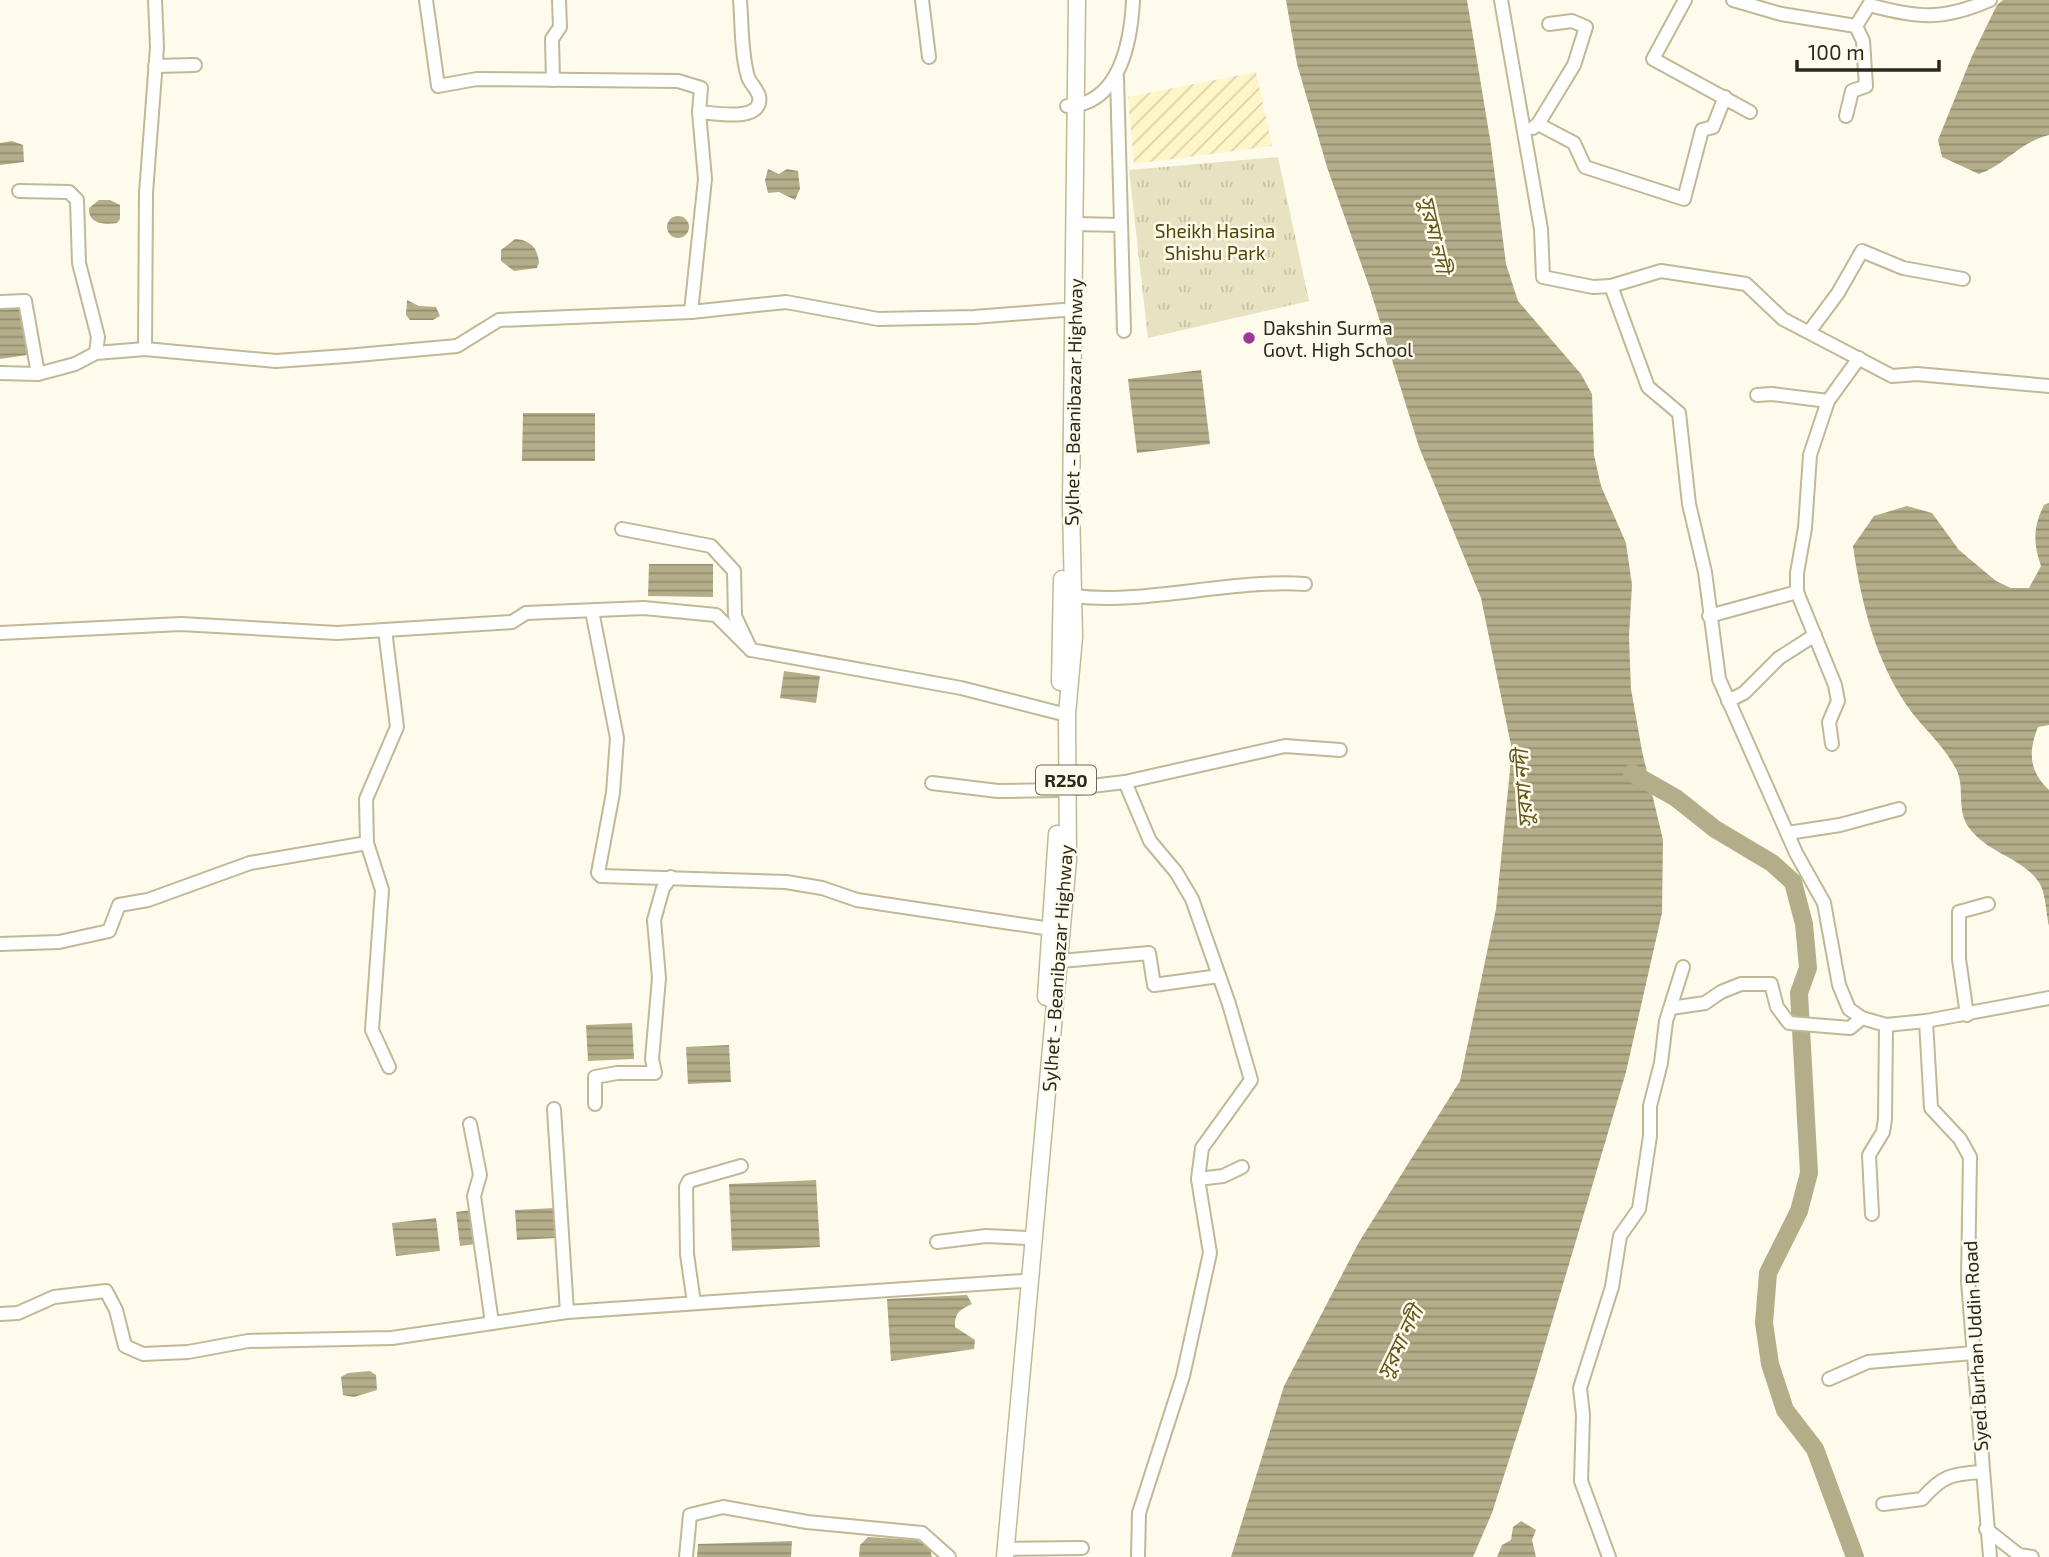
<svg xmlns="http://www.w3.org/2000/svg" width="2049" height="1557" font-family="'Exo 2','Noto Sans Bengali',sans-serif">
<defs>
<pattern id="industrial-furrows" width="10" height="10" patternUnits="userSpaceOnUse" patternTransform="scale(1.75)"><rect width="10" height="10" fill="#fef5c8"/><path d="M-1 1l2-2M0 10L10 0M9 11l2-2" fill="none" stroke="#dad2ab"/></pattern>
<pattern id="park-tufts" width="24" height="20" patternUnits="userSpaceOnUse" patternTransform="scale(1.75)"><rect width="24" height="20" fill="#e7e2c1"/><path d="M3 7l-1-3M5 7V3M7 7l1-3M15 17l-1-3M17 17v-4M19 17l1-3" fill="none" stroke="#c6c2a5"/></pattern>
<pattern id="water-rules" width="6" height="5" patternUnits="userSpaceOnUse" patternTransform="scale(1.75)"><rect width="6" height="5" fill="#b3ad89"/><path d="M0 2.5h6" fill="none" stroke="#928d6f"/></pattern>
</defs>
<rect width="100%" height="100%" fill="#fefbed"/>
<polygon fill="url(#industrial-furrows)" points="1256,72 1272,146 1134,164 1128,97"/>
<polygon fill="url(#park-tufts)" points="1278,157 1309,301 1148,338 1129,170"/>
<g fill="url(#water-rules)">
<polygon points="1286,0 1467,0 1491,145 1506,264 1518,301 1581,374 1592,394 1594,455 1601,486 1626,543 1632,585 1629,636 1631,689 1642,751 1663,840 1662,913 1626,1072 1534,1382 1492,1513 1473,1557 1231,1557 1284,1386 1359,1242 1460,1081 1496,909 1512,750 1481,598 1419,447 1369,286 1327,167 1297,64"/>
<path d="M2003,0H2049V135C2020,142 2006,164 1979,174L1942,157L1938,140L1972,56L1997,5Z"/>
<polygon points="12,141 23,145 24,162 0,165 0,143"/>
<polygon points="768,169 779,174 787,169 798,171 800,189 795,200 779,192 768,193 765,180"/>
<path d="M99,200H110L120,205V219L117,223C104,225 88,224 89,208Z"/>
<circle cx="678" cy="227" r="11"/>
<path d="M515,239C530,240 537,247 539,262L537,268L514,271L501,261V250Z"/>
<polygon points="407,300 419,306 436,307 440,316 433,320 410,320 406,315"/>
<polygon points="21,308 27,355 0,359 0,310"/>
<polygon points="1201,370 1210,444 1137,453 1128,379"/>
<polygon points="523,413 595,413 595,461 522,461"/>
<path d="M2049,503V725L2038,727C2028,752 2029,771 2049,790V926C2046,914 2046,895 2040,884C2024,858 1989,854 1970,829C1955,810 1966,788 1956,769C1944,746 1925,730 1910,710C1876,663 1861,603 1853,546L1874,516L1907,506L1932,513L1959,550L1996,581L2011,588H2029L2041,566C2033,543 2033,527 2044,505Z"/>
<polygon points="649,564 713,564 713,597 648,596"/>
<polygon points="784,671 820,676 816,703 780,698"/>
<polygon points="632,1023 634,1059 588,1061 586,1025"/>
<polygon points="729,1045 731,1082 688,1084 686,1047"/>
<polygon points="816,1180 820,1247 732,1251 729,1184"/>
<polygon points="555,1208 556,1238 517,1240 515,1210"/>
<polygon points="472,1210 476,1244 460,1246 456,1212"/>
<polygon points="436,1218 440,1251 396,1256 392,1223"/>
<path d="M967,1295L972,1304C960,1309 954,1314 955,1327L975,1340L974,1349L891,1361L887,1299Z"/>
<polygon points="370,1371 376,1375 377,1390 354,1397 343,1395 341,1377 348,1373"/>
<polygon points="1521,1521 1536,1530 1532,1540 1536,1557 1497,1557 1502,1545 1511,1540 1513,1527"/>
<polygon points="868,1537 917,1540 930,1548 932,1557 859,1557 860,1545"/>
<polygon points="792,1541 791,1557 697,1557 698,1544"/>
</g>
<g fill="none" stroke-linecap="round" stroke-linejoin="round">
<polyline stroke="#b3ad89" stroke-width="18" points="1632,773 1676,798 1715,829 1772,863 1793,882 1804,924 1808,968 1799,993 1809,1173 1799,1211 1768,1273 1764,1323 1770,1364 1785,1410 1815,1449 1855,1557"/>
<g stroke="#c0b996" stroke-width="16">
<g id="minor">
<polyline points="426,0 438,86 477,79 678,81 701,88 699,112 705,179 691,312"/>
<polyline points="922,0 929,57"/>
<polyline points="1501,0 1541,229 1543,277 1593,287 1611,286 1648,387 1679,413 1689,504 1705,572 1719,679 1796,853 1824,903 1839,985 1849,1009 1862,1018 1886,1025 1926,1021"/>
<polyline points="1685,0 1653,59 1750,112"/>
<path d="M1733,0L1781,14L1856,26L1869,5C1918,18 1942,21 1990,0"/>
<polyline points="155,66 195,65"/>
<polyline points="1117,77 1124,331"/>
<polyline points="553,80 552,39 560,27 559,0"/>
<path d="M1067,106C1120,105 1131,41 1133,0"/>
<path d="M699,112C714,113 764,123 759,96C757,89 750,83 748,77C741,54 742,24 740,0"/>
<polyline points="1846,116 1852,91 1866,86 1863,41 1856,26"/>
<polyline points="1538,124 1574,143 1585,167 1684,199 1702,130 1713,127 1725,97"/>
<polyline points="1533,128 1538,124 1574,65 1586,27 1572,21 1549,24"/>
<polyline points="19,191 69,192 77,200 79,263 98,337 96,353"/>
<polyline points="1075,224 1121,225"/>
<polyline points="1611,286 1661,271 1746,284 1783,319 1892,376 1917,374 2049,386"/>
<polyline points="0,302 25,301 38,374"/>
<polyline points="1809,332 1838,293 1862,251 1903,268 1963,279"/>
<polyline points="145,349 146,193 157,47 155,0"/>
<polyline points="0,373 38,374 75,364 96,353 145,349 276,361 346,356 457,346 499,320 691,312 786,302 878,319 974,317 1063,310"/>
<polyline points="1757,395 1772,394 1828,401"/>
<polyline points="622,529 711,546 734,571 735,616 751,650 961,688 1059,713"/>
<path d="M1073,596C1148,605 1227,579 1305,584"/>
<polyline points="592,611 617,738 613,793 598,873 601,876 786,882 822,888 857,900 1051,929"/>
<polyline points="1709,616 1797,592"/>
<polyline points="385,630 397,727 366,799 367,843 382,890 372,1030 389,1067"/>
<polyline points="0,633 181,624 337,633 512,622 526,613 644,608 716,615 751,650"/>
<polyline points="1728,701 1744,693 1779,658 1815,635"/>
<polyline points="1832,744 1829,722 1838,701 1835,685 1797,592 1797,573 1805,528 1810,455 1828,401 1859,358"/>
<polyline points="1125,782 1150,841 1176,872 1192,899 1229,1004 1251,1080 1202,1148 1198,1179 1210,1253 1183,1376 1139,1513 1138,1557"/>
<polyline points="932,783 998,791 1058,790 1125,782 1285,746 1340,750"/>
<polyline points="1788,833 1840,825 1899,809"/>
<polyline points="0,944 59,942 109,931 119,905 148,900 250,863 367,843"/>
<polyline points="1055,955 1061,961 1149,953 1154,985 1219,976"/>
<polyline points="1671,1008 1705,1003 1721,992 1741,984 1771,984 1777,1007 1789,1023 1850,1028 1862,1018"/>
<polyline points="1967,1015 1959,959 1959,912 1988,904"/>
<polyline points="595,1104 595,1077 617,1073 655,1073 652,1059 659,978 654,920 663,888 671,877"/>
<polyline points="554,1109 567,1312"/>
<polyline points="470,1124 480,1175 474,1196 492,1323"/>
<polyline points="1198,1179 1223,1176 1242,1167"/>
<polyline points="1872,1214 1869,1155 1883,1132 1885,1119 1886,1025"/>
<polyline points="937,1242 986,1236 1027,1238"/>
<polyline points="694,1303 687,1254 686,1187 689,1181 741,1166"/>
<polyline points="0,1314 18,1313 54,1297 106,1291 116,1310 125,1346 143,1354 188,1352 248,1341 392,1338 567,1312 1023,1281"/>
<polyline points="1829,1379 1868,1362 1973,1353"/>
<path d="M1883,1504L1922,1499C1942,1476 1951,1474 1981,1472"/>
<polyline points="1986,1529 2019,1555 2032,1557"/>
<polyline points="1006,1549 1082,1548"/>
<polyline points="686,1557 690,1515 723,1507 807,1522 922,1533 949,1557"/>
<polyline points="1609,1557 1581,1481 1583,1415 1580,1388 1612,1287 1620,1236 1639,1209 1650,1136 1650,1106 1661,1063 1666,1021 1683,967"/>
<polyline points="1990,1557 1968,1281 1970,1157 1960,1139 1931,1108 1926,1021 2049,998"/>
</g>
</g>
<g stroke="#c0b996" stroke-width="19">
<g id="major">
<polyline points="1060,682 1062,579"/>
<polyline points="1046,997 1057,834"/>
<polyline points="1005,1557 1068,860 1067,714 1074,637 1071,505 1077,0"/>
</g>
</g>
<use href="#minor" stroke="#fff" stroke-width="12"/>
<use href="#major" stroke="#fff" stroke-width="16"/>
</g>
<circle fill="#9e379b" stroke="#fefbed" stroke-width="2.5" cx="1249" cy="338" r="7"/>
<g text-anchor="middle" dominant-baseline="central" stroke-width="5" stroke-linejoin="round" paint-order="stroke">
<rect fill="#fefbed" stroke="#6a685a" stroke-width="2" x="1036" y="765.5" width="60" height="29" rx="5"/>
<g font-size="18" font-weight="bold" fill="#2b291b">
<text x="1066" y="780">R250</text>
</g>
<g font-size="19" fill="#504503" stroke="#fefbed">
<text x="1215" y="230">Sheikh Hasina<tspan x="1215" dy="22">Shishu Park</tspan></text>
</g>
<g font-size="19" fill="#2b291b" stroke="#fefbed" text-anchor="start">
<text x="1263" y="327">Dakshin Surma<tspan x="1263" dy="22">Govt. High School</tspan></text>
</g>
<g font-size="19" fill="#2b291b" stroke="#fefbed">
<text transform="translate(1073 402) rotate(-89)">Sylhet - Beanibazar Highway</text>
<text transform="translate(1057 968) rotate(-86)">Sylhet - Beanibazar Highway</text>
<text transform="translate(1975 1346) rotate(-93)">Syed Burhan Uddin Road</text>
</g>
<g font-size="21" font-style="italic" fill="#63581d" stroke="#fefbed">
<text transform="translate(1436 234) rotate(77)">সুরমা নদী</text>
<text transform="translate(1522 789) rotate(-94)">সুরমা নদী</text>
<text transform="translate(1399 1342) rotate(-64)">সুরমা নদী</text>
</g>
</g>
<path d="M1797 60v10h142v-10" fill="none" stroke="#2b291b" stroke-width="3.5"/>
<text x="1808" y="60" font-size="21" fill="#2b291b" stroke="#fefbed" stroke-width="5" paint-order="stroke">100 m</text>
</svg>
